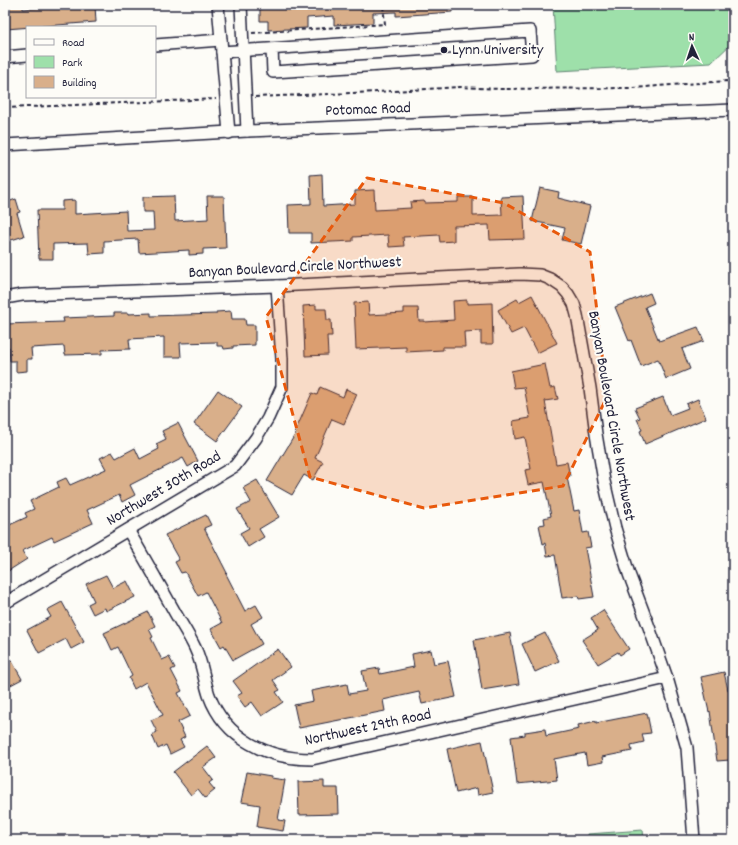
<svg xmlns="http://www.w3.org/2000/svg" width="738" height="845" font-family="Dekko,sans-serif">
<rect width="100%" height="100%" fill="#fdfcf7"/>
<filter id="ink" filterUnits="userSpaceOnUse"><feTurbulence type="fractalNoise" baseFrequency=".025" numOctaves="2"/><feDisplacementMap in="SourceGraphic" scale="8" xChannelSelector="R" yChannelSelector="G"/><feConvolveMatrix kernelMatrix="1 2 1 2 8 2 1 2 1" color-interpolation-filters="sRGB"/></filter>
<g filter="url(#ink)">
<g fill="#9ee0aa" stroke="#608172">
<polygon points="553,5 733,5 733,42 711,63 557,71"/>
<polygon points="643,830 644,840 589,840 588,834"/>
</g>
<g fill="#d9af8a" stroke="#22223b">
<polygon points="5,5 23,5 23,9 69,5 95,5 96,22 6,29"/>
<polygon points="267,5 306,5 306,6 321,5 452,5 452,12 396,16 396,12 373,13 373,23 334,25 334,16 307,18 307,28 268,30 268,21 260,21 260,9 267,8"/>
<polygon points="322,174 323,206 355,204 355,191 374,190 375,210 411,208 410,202 424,201 425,203 458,202 458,197 473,197 473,216 502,215 501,197 523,196 525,239 490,240 489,225 454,226 454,241 440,242 439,235 403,237 404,246 389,247 388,235 353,237 353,241 311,243 311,233 289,233 288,205 311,204 310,175"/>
<polygon points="540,188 559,192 558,198 590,206 581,244 562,240 565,228 532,221"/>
<polygon points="174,196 175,221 208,219 207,196 224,196 226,248 203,249 203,254 189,255 189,250 139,253 138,239 104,241 104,253 89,254 88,243 53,244 53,259 39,259 37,210 62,210 62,201 75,200 75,214 126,211 127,231 154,230 153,212 143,212 143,197"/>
<polygon points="16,199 20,212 17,213 24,236 5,242 5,203"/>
<polygon points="650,293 654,303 645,307 659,341 698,327 704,341 682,349 690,369 666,379 658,359 641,366 631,340 629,341 615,307"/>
<polygon points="532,295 557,343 537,353 524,328 511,334 498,310 517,299 519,302"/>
<polygon points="467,300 467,304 492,303 493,344 481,344 481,331 464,332 465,347 443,347 443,350 406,352 406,347 356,349 354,303 368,302 369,315 404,313 404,308 418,308 419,321 425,321 425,322 454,320 453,301"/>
<polygon points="316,305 316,309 326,309 327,320 331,320 332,336 327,336 328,355 305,356 303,306"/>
<polygon points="231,311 232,319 245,319 246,325 255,325 255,345 233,346 233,348 224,349 223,346 217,346 217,342 180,343 181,357 164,357 164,337 129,339 130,349 102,350 102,354 65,355 64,346 31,348 32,359 27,359 27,371 16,372 16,361 10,361 9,347 5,347 5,324 64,322 63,318 114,316 114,313 128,313 128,314 151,313 151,316 216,314 216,312"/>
<polygon points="545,364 550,388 555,387 558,399 545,401 556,464 567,462 570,476 567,477 574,511 579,510 583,533 588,532 591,547 585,548 594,597 579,599 578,596 562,598 555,555 547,556 545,543 543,544 539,525 545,524 544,518 551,516 544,482 528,485 525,470 531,469 525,437 515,439 513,421 530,418 524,387 514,388 511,371"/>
<polygon points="320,387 343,397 346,389 357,394 344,424 332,419 315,458 323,462 313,480 304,475 292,495 267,481 296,433 295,432 312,393 317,395"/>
<polygon points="218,390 242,407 217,441 194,424"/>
<polygon points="663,397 670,415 688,408 686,404 698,399 706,418 645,444 640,431 642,430 637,419 640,418 635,408"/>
<polygon points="178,423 198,461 188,467 183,458 130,485 135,495 122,502 119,495 87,510 93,523 54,541 52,537 22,551 27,559 5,573 5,527 27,517 25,513 34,509 30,501 59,487 57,482 66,478 70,485 106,469 100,458 112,452 116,458 135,448 140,459 159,449 156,444 166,439 162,431"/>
<polygon points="257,480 279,517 259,529 264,537 248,547 240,533 249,528 237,509 251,502 243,488"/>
<polygon points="206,515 211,525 204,528 227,573 226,574 245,611 256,605 263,617 251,624 262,644 233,660 224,645 221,647 211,629 222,623 206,592 198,596 185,572 181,573 175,562 179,560 165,535"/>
<polygon points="106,575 113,588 127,581 135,597 106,611 105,608 93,614 88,604 94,601 86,584"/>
<polygon points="62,602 84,642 71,649 66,639 39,653 27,630 51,617 47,610"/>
<polygon points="603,610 629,649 620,655 618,652 598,664 582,640 598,630 591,618"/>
<polygon points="148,612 155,626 149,629 153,637 151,638 162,660 169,657 175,668 171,670 182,691 178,693 190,716 178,722 185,737 180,740 184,747 170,754 166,745 158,749 152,735 157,732 151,720 163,715 146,682 134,689 129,678 132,676 118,647 112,650 104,633"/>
<polygon points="510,633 519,684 482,690 474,640"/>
<polygon points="545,633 559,661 535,672 522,644"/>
<polygon points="5,649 22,679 5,688"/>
<polygon points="278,649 291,667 273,680 280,690 276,692 283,702 262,716 252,702 245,707 237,696 242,693 233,681"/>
<polygon points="431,650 434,664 448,661 456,697 422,704 419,692 383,700 385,711 299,728 294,705 313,701 311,691 347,684 349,694 366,691 362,671 379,668 380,674 414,667 412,654"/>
<polygon points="724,672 728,690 733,689 733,753 730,753 730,760 717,761 710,711 709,712 701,677"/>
<polygon points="647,713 651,733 642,734 644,742 631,745 632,751 602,757 603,762 587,765 585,753 554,759 557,780 517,784 511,737 525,735 525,732 545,729 546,736 579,729 578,725 596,721 596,723"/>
<polygon points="482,741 493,792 478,795 477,788 456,793 447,749"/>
<polygon points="207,746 216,758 203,767 213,780 209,783 215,790 205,798 198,789 191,795 173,772"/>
<polygon points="247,772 271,776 271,778 285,780 278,820 285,821 283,831 257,827 260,805 241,802"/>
<polygon points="324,781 324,788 338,788 339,814 299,815 298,782"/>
</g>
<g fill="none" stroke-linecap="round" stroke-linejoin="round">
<g stroke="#22223b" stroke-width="14">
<g id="minor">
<polyline points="218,5 229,133"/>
<polyline points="241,5 247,131"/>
<polyline points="155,45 221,40"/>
<polyline points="222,52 530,31 532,55 273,72 272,49"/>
<polyline points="5,57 27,55"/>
<polyline points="5,145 247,131 733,110"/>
<polyline points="5,298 22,295 277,286 520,274 540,275 550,279 562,287 568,294 574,304 577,315 590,388 596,434 604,481 615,528 629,574 649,627 667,678 687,748 694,840"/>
<path d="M128,530C143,556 158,582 173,609C180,622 189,635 195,648C202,662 204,680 209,695C225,739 268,759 312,759L667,678"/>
<polyline points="5,603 235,466 256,438 268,418 282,387 282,359 277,286"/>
</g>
</g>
<g stroke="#22223b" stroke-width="2" stroke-dasharray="4 3" stroke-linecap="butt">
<polyline points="252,33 385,24 383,5"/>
<polyline points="255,97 377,92 460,87 500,89 632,88 726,81 733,82"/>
<polyline points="5,108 216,99"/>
</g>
<use href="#minor" stroke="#fdfcf7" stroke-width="11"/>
</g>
</g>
<path fill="#e8590c" fill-opacity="0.2" stroke="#e8590c" stroke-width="3" stroke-dasharray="8 5" stroke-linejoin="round" d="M367,178L504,203L590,252L607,397L563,486L424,508L310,477L266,317Z"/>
<circle fill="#22223b" stroke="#fdfcf7" stroke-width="1.5" cx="444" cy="50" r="4"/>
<g text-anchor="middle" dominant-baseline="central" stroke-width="4" stroke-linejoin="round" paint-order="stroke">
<g font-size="16" fill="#22223b" stroke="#fdfcf7" text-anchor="start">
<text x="452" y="50">Lynn University</text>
</g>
<g font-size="16" fill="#22223b" stroke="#fdfcf7">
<text transform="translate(368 110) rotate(-2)">Potomac Road</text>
<text transform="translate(295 268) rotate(-3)">Banyan Boulevard Circle Northwest</text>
<text transform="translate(611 416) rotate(80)">Banyan Boulevard Circle Northwest</text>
<text transform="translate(164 489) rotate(-31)">Northwest 30th Road</text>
<text transform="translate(368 728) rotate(-12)">Northwest 29th Road</text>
</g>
</g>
<rect width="738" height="845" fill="none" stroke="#fdfcf7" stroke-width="20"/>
<rect x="10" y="10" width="718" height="825" fill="none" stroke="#22223b" stroke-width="1.5" filter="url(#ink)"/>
<rect x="26" y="26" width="130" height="72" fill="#fdfcf7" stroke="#a5a5ac"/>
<rect x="34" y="39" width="20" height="6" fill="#fdfcf7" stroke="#a5a5ac"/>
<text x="62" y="46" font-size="12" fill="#22223b">Road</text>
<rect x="34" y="56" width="20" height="12" fill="#9ee0aa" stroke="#a5a5ac"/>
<text x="62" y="66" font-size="12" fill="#22223b">Park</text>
<rect x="34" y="76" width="20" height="12" fill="#d9af8a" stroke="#a5a5ac"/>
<text x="62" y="86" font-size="12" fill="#22223b">Building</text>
<g transform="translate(692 46) rotate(357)" stroke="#fdfcf7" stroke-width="3" paint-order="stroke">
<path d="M0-3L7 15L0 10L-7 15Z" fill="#22223b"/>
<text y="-6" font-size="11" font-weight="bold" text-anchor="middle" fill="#22223b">N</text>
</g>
</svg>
